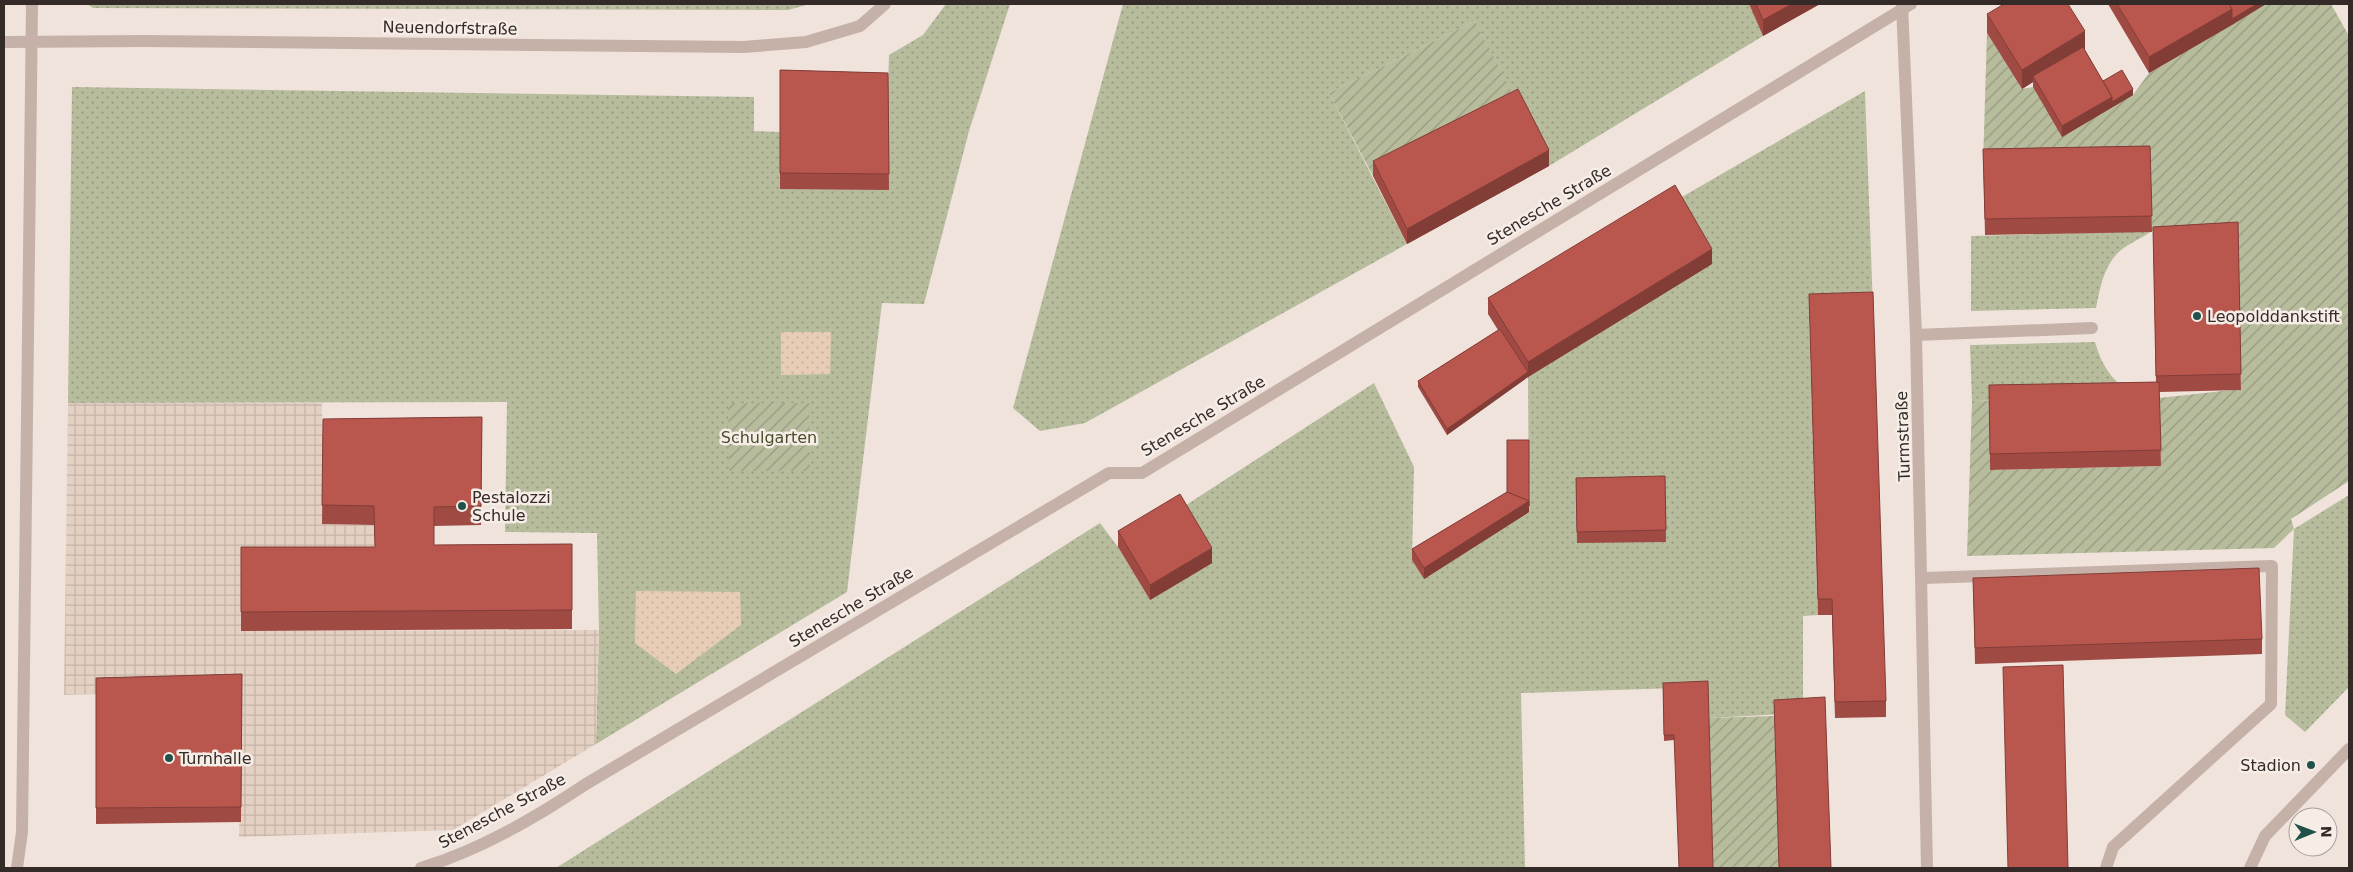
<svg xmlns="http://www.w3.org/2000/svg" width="2353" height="872" font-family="'DejaVu Sans',sans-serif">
<defs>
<pattern id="grass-dots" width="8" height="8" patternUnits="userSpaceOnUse" patternTransform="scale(1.25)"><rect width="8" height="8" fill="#b7bc9d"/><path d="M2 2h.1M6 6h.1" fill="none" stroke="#969980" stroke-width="1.8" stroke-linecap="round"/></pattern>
<pattern id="sand-dots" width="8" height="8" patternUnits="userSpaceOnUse" patternTransform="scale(1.25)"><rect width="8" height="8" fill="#e7cdb5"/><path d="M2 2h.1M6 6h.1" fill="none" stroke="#c7b09c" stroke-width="1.8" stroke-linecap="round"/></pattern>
<pattern id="garden-furrows" width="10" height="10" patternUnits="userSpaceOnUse" patternTransform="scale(1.25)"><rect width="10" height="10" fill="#b7bc9d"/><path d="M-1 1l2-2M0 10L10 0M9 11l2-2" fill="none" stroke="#969980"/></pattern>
<pattern id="plaza-grid" width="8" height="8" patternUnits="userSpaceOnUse" patternTransform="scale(1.25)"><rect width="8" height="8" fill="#e5d1c4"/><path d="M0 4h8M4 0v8" fill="none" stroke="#c5b4a8"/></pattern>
</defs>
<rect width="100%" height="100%" fill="#efe3dc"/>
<g fill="url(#grass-dots)">
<polygon points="87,4 810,4 788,10 93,8"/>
<polygon points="946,4 1010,4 969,131 924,304 882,303 847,592 596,744 599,630 597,533 505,532 507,402 68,403 72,87 754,97 754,131 781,132 888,89 889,55 923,35"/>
<polygon points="1123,4 1749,4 1763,36 1549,166 1475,21 1329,93 1407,244 1085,423 1040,431 1013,408"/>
<polygon points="1865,91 1873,308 1809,310 1818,615 1803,616 1803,713 1708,718 1707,687 1521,693 1525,868 556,868 1100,523 1118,547 1150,600 1180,509 1374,383 1414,467 1412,560 1529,512 1528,377 1675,201"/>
<path d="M2152,231C2142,238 2130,243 2121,250C2104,264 2100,288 2096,308L1971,311V236Z"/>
<path d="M2095,342C2103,370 2114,381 2136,398L1972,401L1970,345Z"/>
<polygon points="2349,495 2349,687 2305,732 2285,715 2294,529"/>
</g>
<g fill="url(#sand-dots)">
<polygon points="781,332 831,332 830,374 781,375"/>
<polygon points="636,591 740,592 741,625 676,674 635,643"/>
</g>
<g fill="url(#garden-furrows)">
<polygon points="2266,4 2331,4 2349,36 2349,481 2291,519 2294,529 2274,548 1967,556 1972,401 1989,401 1990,470 2160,466 2159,398 2241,389 2238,238 2152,231 2150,162 1983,165 1987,33 2022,89 2033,87 2133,95 2149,73"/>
<polygon points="1475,21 1518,104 1373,176 1329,93"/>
<polygon points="728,403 809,403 810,471 729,471"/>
<polygon points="1774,716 1779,868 1713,868 1708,718"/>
</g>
<polygon fill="url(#plaza-grid)" points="68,403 322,403 323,524 374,525 375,566 241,631 599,630 596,744 453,830 239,837 242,690 64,695"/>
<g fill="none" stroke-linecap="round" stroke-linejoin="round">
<g stroke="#c6b1a9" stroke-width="12">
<polyline points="1916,335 2092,328"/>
<polyline points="1923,578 2272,566 2271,704 2113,847 2106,868"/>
<polyline points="2250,868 2265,836 2349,749"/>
</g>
<g stroke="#c6b1a9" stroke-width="12">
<polyline points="1902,4 1916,335 1927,868"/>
<polyline points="4,42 144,41 744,47 806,42 860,26 885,4"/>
<polyline points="17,868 22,832 32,4"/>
<path d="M421,868C480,850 535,818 586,784L1109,473H1142L1911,4"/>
</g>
</g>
<g fill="#9f4b44">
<polygon points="1749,4 1820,4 1763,36"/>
<polygon points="2108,4 2266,4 2149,73"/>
<polygon points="1987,14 2085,50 2103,81 2133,95 2062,137 2033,87 2033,82 2022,89 1987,33"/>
<polygon points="780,70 888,73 889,190 780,189"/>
<polygon points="2150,146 2152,232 1985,235 1983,149"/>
<polygon points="1373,161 1549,166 1407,244 1373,176"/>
<polygon points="2238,222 2241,390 2159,392 2161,466 1990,470 1989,385 2156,382 2153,227"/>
<polygon points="1712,264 1528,377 1447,435 1418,387 1418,381 1498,330 1488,314 1488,298"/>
<polygon points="1809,294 1886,701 1886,717 1835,718 1832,615 1818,615"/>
<polygon points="482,417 481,525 434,526 434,545 572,544 572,629 241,631 241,547 375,547 374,525 322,524 323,419"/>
<polygon points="1529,440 1529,512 1424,579 1412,560 1412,549 1507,492"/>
<polygon points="1665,476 1666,542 1577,543 1576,478"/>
<polygon points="1118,531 1212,563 1150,600 1118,547"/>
<polygon points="1973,578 2262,639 2262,654 1975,664"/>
<polygon points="242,674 241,822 96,824 96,678"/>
<polygon points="1663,683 1713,868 1674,740 1664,741"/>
<polygon points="1774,700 1831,868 1779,868"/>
</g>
<g fill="#823d37">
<polygon points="1792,4 1820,4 1763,36 1763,20"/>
<polygon points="2257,4 2266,4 2232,25 2232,19"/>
<polygon points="2232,9 2232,25 2149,73 2149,57"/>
<polygon points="2085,31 2085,51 2033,76 2033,82 2022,89 2022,70"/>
<polygon points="2133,89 2133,95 2062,137 2062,126 2112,97"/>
<polygon points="1549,150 1549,166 1407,244 1407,229"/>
<polygon points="1712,249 1712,264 1528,377 1447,435 1447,429 1528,372 1528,362"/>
<polygon points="1529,501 1529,512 1424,579 1424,568"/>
<polygon points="1212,548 1212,563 1150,600 1150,585"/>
</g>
<g fill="#b9574f" stroke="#823d37">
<polygon points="1756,4 1792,4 1763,20"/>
<polygon points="2004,4 2068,4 2085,31 2022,70 1987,14"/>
<polygon points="2117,4 2229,4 2232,9 2149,57"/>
<polygon points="2229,4 2257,4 2232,19 2232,9"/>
<polygon points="2083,47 2112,97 2062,126 2033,76"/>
<polygon points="780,70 888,73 889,174 780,173"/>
<polygon points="2122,70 2133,89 2112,102 2112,97 2103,81"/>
<polygon points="1518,89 1549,150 1407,229 1373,161"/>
<polygon points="2150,146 2152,216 1985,219 1983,149"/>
<polygon points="1675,185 1712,249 1528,362 1488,298"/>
<polygon points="2238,222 2241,374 2156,376 2153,227"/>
<polygon points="1873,292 1886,701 1835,702 1832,599 1818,599 1809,294"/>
<polygon points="1500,329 1528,372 1447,429 1418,381"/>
<polygon points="2159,382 2161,450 1990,454 1989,385"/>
<polygon points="482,417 481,506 434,507 434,545 572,544 572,610 241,612 241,547 375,547 374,506 322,505 323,419"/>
<polygon points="1507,440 1529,440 1529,506 1529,501 1507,492"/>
<polygon points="1665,476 1666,530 1577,532 1576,478"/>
<polygon points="1507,492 1529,501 1424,568 1412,549"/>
<polygon points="1180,494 1212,548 1150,585 1118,531"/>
<polygon points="2259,568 2262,639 1975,648 1973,578"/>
<polygon points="2063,665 2068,868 2008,868 2003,667"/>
<polygon points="242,674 241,807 96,808 96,678"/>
<polygon points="1708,681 1713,868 1679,868 1674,735 1664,735 1663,683"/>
<polygon points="1825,697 1831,868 1779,868 1774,700"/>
</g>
<g fill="#22514c" stroke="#f7ede7" stroke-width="2">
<circle cx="2197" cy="316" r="5"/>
<circle cx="462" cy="506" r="5"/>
<circle cx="169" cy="758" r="5"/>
<circle cx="2311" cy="765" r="5"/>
</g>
<g text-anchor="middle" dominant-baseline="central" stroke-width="5" stroke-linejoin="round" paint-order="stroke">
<g font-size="16" fill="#342a28" stroke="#f7ede7">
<text transform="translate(450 28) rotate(1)">Neuendorfstraße</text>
<text transform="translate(1549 205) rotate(-31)">Stenesche Straße</text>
<text transform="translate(1203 416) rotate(-31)">Stenesche Straße</text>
<text transform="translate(1903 436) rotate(-92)">Turmstraße</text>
<text transform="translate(851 607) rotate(-31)">Stenesche Straße</text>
<text transform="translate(502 811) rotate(-28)">Stenesche Straße</text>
</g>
<g font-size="16" fill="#342a28" stroke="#f7ede7" text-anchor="start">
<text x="2207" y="316">Leopolddankstift</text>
<text x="472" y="497">Pestalozzi<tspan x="472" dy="18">Schule</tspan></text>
<text x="179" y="758">Turnhalle</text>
<text x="2301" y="765" text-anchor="end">Stadion</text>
</g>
<g font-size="16" fill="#494f2e" stroke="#f7ede7">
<text x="769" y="437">Schulgarten</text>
</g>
</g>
<rect width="2353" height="872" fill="none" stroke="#342a28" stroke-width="10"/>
<g transform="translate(2313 832) rotate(89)"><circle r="24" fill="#f7ede7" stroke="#a99f9b"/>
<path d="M0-4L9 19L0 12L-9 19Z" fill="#22514c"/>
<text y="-8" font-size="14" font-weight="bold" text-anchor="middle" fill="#342a28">N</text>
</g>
</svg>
